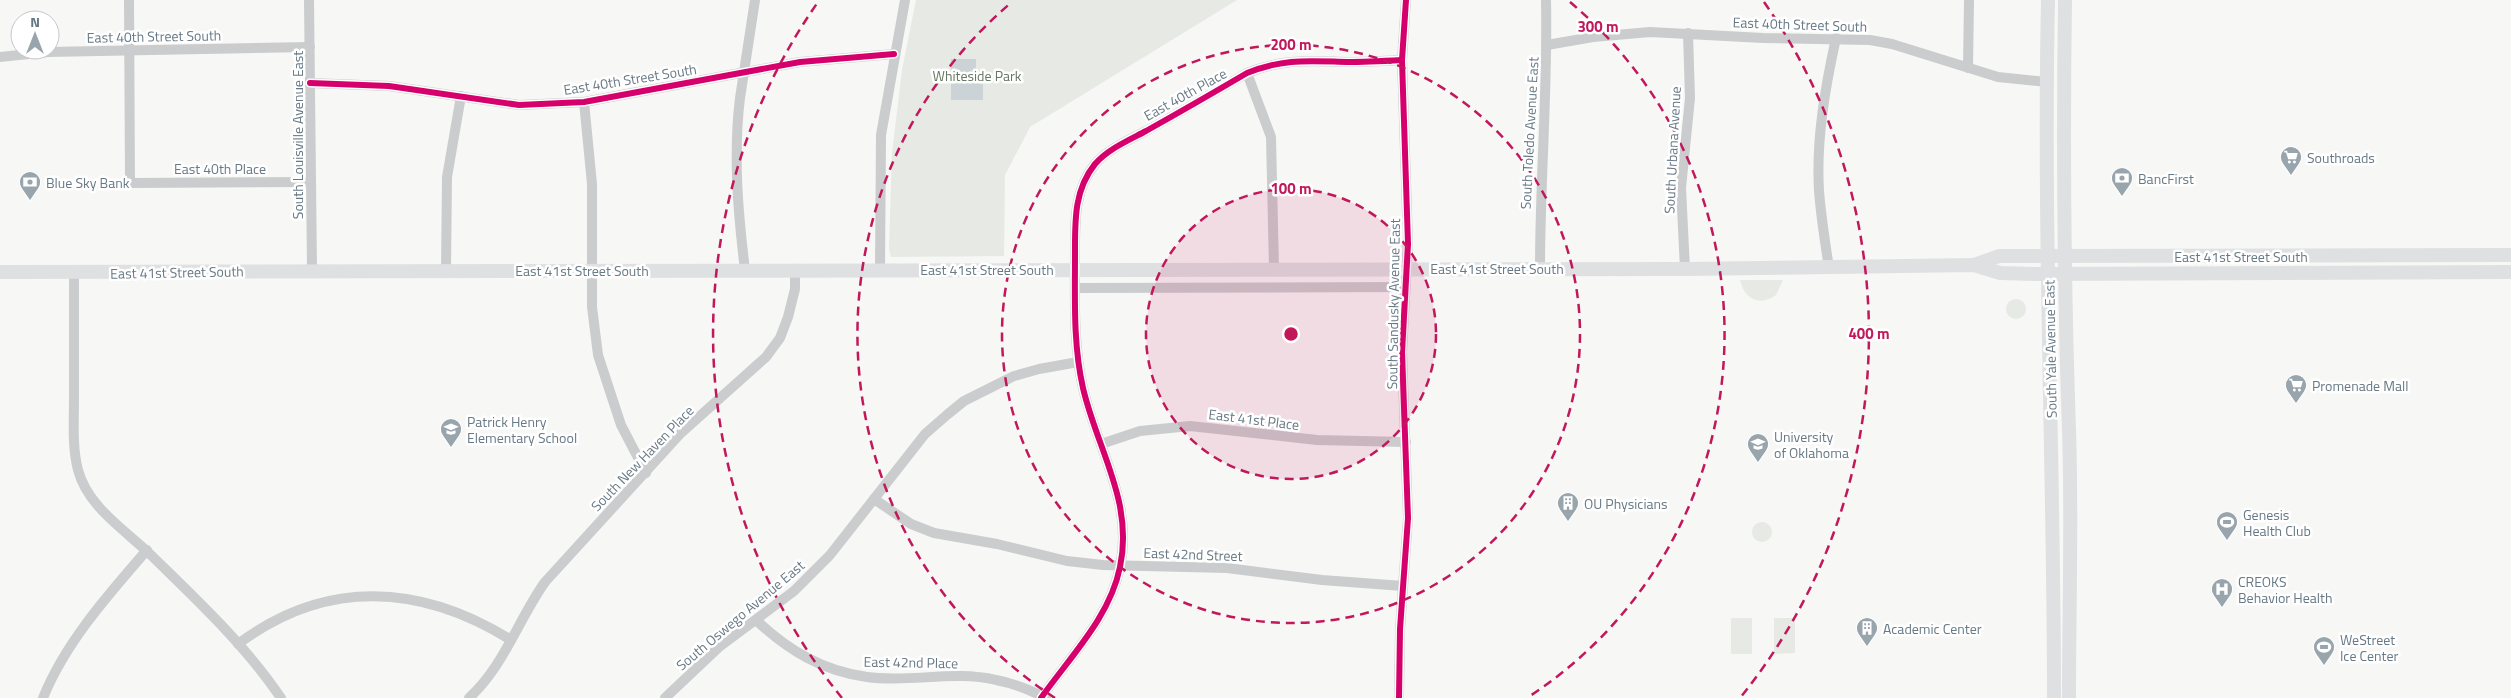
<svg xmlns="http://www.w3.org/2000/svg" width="2511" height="698" font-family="'Titillium Web',sans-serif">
<rect width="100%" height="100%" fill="#f7f7f6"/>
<g fill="#e6e9e4">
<polygon points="916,0 1237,0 1030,127 1005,175 1004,256 891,257 889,249 892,153 902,70"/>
<path d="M1740,280H1783L1776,295C1760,307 1744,299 1740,280Z"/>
<circle cx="2016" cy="309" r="10"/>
<circle cx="1762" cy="532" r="10"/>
<rect x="1731" y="618" width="21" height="36"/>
<polygon points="1774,618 1795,618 1795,653 1774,654"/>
</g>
<polygon fill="#cbd3d6" points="951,59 976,59 976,83 983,83 983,100 951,100"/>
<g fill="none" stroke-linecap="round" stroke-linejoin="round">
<g stroke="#cbcccd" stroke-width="10">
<polyline points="129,0 130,183 310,182"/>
<polyline points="309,0 312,270"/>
<polyline points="1547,45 1593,37 1650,32 1763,38 1870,40 1892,44 1998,77 2047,82"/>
<polyline points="0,57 48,52 310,47"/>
<polyline points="1968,68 1969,0"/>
<polyline points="1247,73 1271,137 1274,269"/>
<polyline points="310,83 389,86 519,105 584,102 800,62 894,54"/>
<polyline points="584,102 592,184 592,307 598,355 621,425 646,473"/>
<path d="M1540,268C1540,178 1548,90 1546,0"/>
<path d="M1829,268C1825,242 1821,217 1819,191C1816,140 1825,88 1836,38"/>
<polyline points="880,269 881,135 905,0"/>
<polyline points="1685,269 1681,188 1690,98 1688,33"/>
<polyline points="446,270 447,177 461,96"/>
<path d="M745,270C738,213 733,155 740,98C745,65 750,33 755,0"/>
<path d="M74,273C74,314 74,356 74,398C74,421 72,447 78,470C88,508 127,531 154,558C199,602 246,646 281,698"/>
<polyline points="1075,288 1405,287"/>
<polyline points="1101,444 1140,431 1190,426 1317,440 1406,442"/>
<polyline points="874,499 911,524 934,533 997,544 1067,561 1103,565 1227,568 1322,580 1403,586"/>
<path d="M757,621C789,651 823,671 867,677C909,683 954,670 996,680C1013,683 1030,690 1046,698"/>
<path d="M238,644C326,578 421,584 511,640"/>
<path d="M43,698C65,643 108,595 147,550"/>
<path d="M469,698C504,666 518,620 545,582L681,433L766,357L780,338L788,317L795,289V270"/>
<polyline points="665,698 719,647 794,591 830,555 925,434 948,414 964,401 1014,376 1039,369 1078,362"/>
<path d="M1041,698C1070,657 1110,617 1120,567C1134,502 1097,449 1083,388C1073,344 1075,299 1075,253C1075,221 1074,190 1095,164C1108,149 1129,140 1146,131C1180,112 1213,93 1247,73C1284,58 1309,61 1347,62C1366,62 1384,61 1402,60"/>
<polyline points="1399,698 1400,629 1408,518 1402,352 1408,244 1402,60 1406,0"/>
</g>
<g stroke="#dfe0e1" stroke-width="14">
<path d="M2048,0C2043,233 2054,465 2054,698"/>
<path d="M2065,0C2063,143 2064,287 2069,430C2072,519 2069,609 2069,698"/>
<polyline points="1974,265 1999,256 2015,256 2511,255"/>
<polyline points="0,272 1685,269 1974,265 2000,273 2034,274 2511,272"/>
</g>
<g stroke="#fff" stroke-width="9">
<g id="cycleway">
<polyline points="310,83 389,86 519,105 584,102 800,62 894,54"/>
<path d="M1041,698C1070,657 1110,617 1120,567C1134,502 1097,449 1083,388C1073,344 1075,299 1075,253C1075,221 1074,190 1095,164C1108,149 1129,140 1146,131C1180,112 1213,93 1247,73C1284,58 1309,61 1347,62C1366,62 1384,61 1402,60"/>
<polyline points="1399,698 1400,629 1408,518 1402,352 1408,244 1402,60 1406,0"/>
</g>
</g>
<use href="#cycleway" stroke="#d6006c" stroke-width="6"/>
</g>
<circle cx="1291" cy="334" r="145" fill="#c2185b" fill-opacity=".12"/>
<g fill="none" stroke="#c2185b" stroke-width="2.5" stroke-dasharray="9 6">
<circle cx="1291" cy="334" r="145"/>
<circle cx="1291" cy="334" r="289"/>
<path d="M1055 698A434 434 0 0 1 1012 2M1570 2A434 434 0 0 1 1527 698"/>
<path d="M842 698A578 578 0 0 1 818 2M1764 2A578 578 0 0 1 1740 698"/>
</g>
<defs>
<g id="supermarket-pin" transform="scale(1.125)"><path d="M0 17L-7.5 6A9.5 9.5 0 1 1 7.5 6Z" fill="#99a5ad" stroke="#fff"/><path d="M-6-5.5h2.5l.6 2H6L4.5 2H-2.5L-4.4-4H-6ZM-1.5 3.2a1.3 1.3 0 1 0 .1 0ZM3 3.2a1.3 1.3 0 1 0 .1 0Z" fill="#fff"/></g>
<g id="bank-pin" transform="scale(1.125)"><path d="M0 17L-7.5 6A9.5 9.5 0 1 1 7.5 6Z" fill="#99a5ad" stroke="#fff"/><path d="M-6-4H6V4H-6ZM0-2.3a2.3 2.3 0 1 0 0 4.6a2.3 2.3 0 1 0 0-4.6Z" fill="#fff"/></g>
<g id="school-pin" transform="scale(1.125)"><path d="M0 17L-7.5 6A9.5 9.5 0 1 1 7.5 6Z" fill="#99a5ad" stroke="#fff"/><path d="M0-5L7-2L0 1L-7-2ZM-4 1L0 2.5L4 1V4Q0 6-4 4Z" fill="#fff"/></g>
<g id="university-pin" transform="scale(1.125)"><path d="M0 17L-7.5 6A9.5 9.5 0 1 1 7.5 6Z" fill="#99a5ad" stroke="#fff"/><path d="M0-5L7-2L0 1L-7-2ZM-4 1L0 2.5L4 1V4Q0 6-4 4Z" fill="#fff"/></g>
<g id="building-pin" transform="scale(1.125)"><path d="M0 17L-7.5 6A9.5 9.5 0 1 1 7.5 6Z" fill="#99a5ad" stroke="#fff"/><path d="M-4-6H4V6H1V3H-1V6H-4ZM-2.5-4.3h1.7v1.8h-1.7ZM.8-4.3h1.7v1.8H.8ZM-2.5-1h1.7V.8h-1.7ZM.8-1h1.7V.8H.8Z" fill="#fff"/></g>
<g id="stadium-pin" transform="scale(1.125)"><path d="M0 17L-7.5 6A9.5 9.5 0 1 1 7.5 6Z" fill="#99a5ad" stroke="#fff"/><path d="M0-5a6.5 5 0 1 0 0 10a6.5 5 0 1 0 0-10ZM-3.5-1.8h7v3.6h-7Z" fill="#fff"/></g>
<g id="hospital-pin" transform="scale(1.125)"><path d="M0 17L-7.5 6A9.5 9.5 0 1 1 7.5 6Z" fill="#99a5ad" stroke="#fff"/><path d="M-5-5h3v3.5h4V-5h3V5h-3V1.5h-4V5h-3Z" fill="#fff"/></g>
</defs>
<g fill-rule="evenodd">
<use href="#supermarket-pin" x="2291" y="157"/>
<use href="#bank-pin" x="2122" y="178"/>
<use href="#bank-pin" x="30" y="182"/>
<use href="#supermarket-pin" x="2296" y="385"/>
<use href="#school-pin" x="451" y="429"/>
<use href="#university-pin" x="1758" y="444"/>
<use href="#building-pin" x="1568" y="503"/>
<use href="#stadium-pin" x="2227" y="522"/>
<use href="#hospital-pin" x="2222" y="589"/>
<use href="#building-pin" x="1867" y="628"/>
<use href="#stadium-pin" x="2324" y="647"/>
</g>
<g text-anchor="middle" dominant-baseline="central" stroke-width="5" stroke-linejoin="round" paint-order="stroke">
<g font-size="14" fill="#677985" stroke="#fff">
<text transform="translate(1800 24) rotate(2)">East 40th Street South</text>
<text transform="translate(154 36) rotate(-1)">East 40th Street South</text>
<text transform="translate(630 79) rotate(-9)">East 40th Street South</text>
<text transform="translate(1185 94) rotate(-29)">East 40th Place</text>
<text transform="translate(1529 133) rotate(-87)">South Toledo Avenue East</text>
<text transform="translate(297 135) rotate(-90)">South Louisville Avenue East</text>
<text transform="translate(1672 150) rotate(-87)">South Urbana Avenue</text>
<text x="220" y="168">East 40th Place</text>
<text x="2241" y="256">East 41st Street South</text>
<text x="1497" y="268">East 41st Street South</text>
<text x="987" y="269">East 41st Street South</text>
<text x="582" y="270">East 41st Street South</text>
<text transform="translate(177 272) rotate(-1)">East 41st Street South</text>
<text transform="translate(1393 304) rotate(-89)">South Sandusky Avenue East</text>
<text transform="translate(2050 349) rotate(-91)">South Yale Avenue East</text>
<text transform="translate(1254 419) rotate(7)">East 41st Place</text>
<text transform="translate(642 458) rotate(-46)">South New Haven Place</text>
<text transform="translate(1193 554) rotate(2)">East 42nd Street</text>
<text transform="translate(740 615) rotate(-40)">South Oswego Avenue East</text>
<text transform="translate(911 662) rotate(1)">East 42nd Place</text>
</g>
<g font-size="14" fill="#667762" stroke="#fff">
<text x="977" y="75">Whiteside Park</text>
</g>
<g font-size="14" fill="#677985" stroke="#fff" text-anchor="start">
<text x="2307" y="157">Southroads</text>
<text x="2138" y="178">BancFirst</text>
<text x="46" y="182">Blue Sky Bank</text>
<text x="2312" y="385">Promenade Mall</text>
<text x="467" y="421">Patrick Henry<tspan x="467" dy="16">Elementary School</tspan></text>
<text x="1774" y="436">University<tspan x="1774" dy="16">of Oklahoma</tspan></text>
<text x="1584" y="503">OU Physicians</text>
<text x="2243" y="514">Genesis<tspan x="2243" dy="16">Health Club</tspan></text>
<text x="2238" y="581">CREOKS<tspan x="2238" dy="16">Behavior Health</tspan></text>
<text x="1883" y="628">Academic Center</text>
<text x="2340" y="639">WeStreet<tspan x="2340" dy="16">Ice Center</tspan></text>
</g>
</g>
<circle cx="1291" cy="334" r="8" fill="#c2185b" stroke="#fff" stroke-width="2.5"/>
<g font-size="15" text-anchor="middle" font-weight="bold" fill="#c2185b" stroke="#fff" stroke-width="5" stroke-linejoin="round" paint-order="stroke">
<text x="1598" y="32">300 m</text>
<text x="1291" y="50">200 m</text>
<text x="1291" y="194">100 m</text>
<text x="1869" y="339">400 m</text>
</g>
<g transform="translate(35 35)"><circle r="24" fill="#ffffff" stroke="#c2c9ce"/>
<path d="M0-4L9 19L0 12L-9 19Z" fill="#99a5ad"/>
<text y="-8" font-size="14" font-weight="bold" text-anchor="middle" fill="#677985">N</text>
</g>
</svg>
